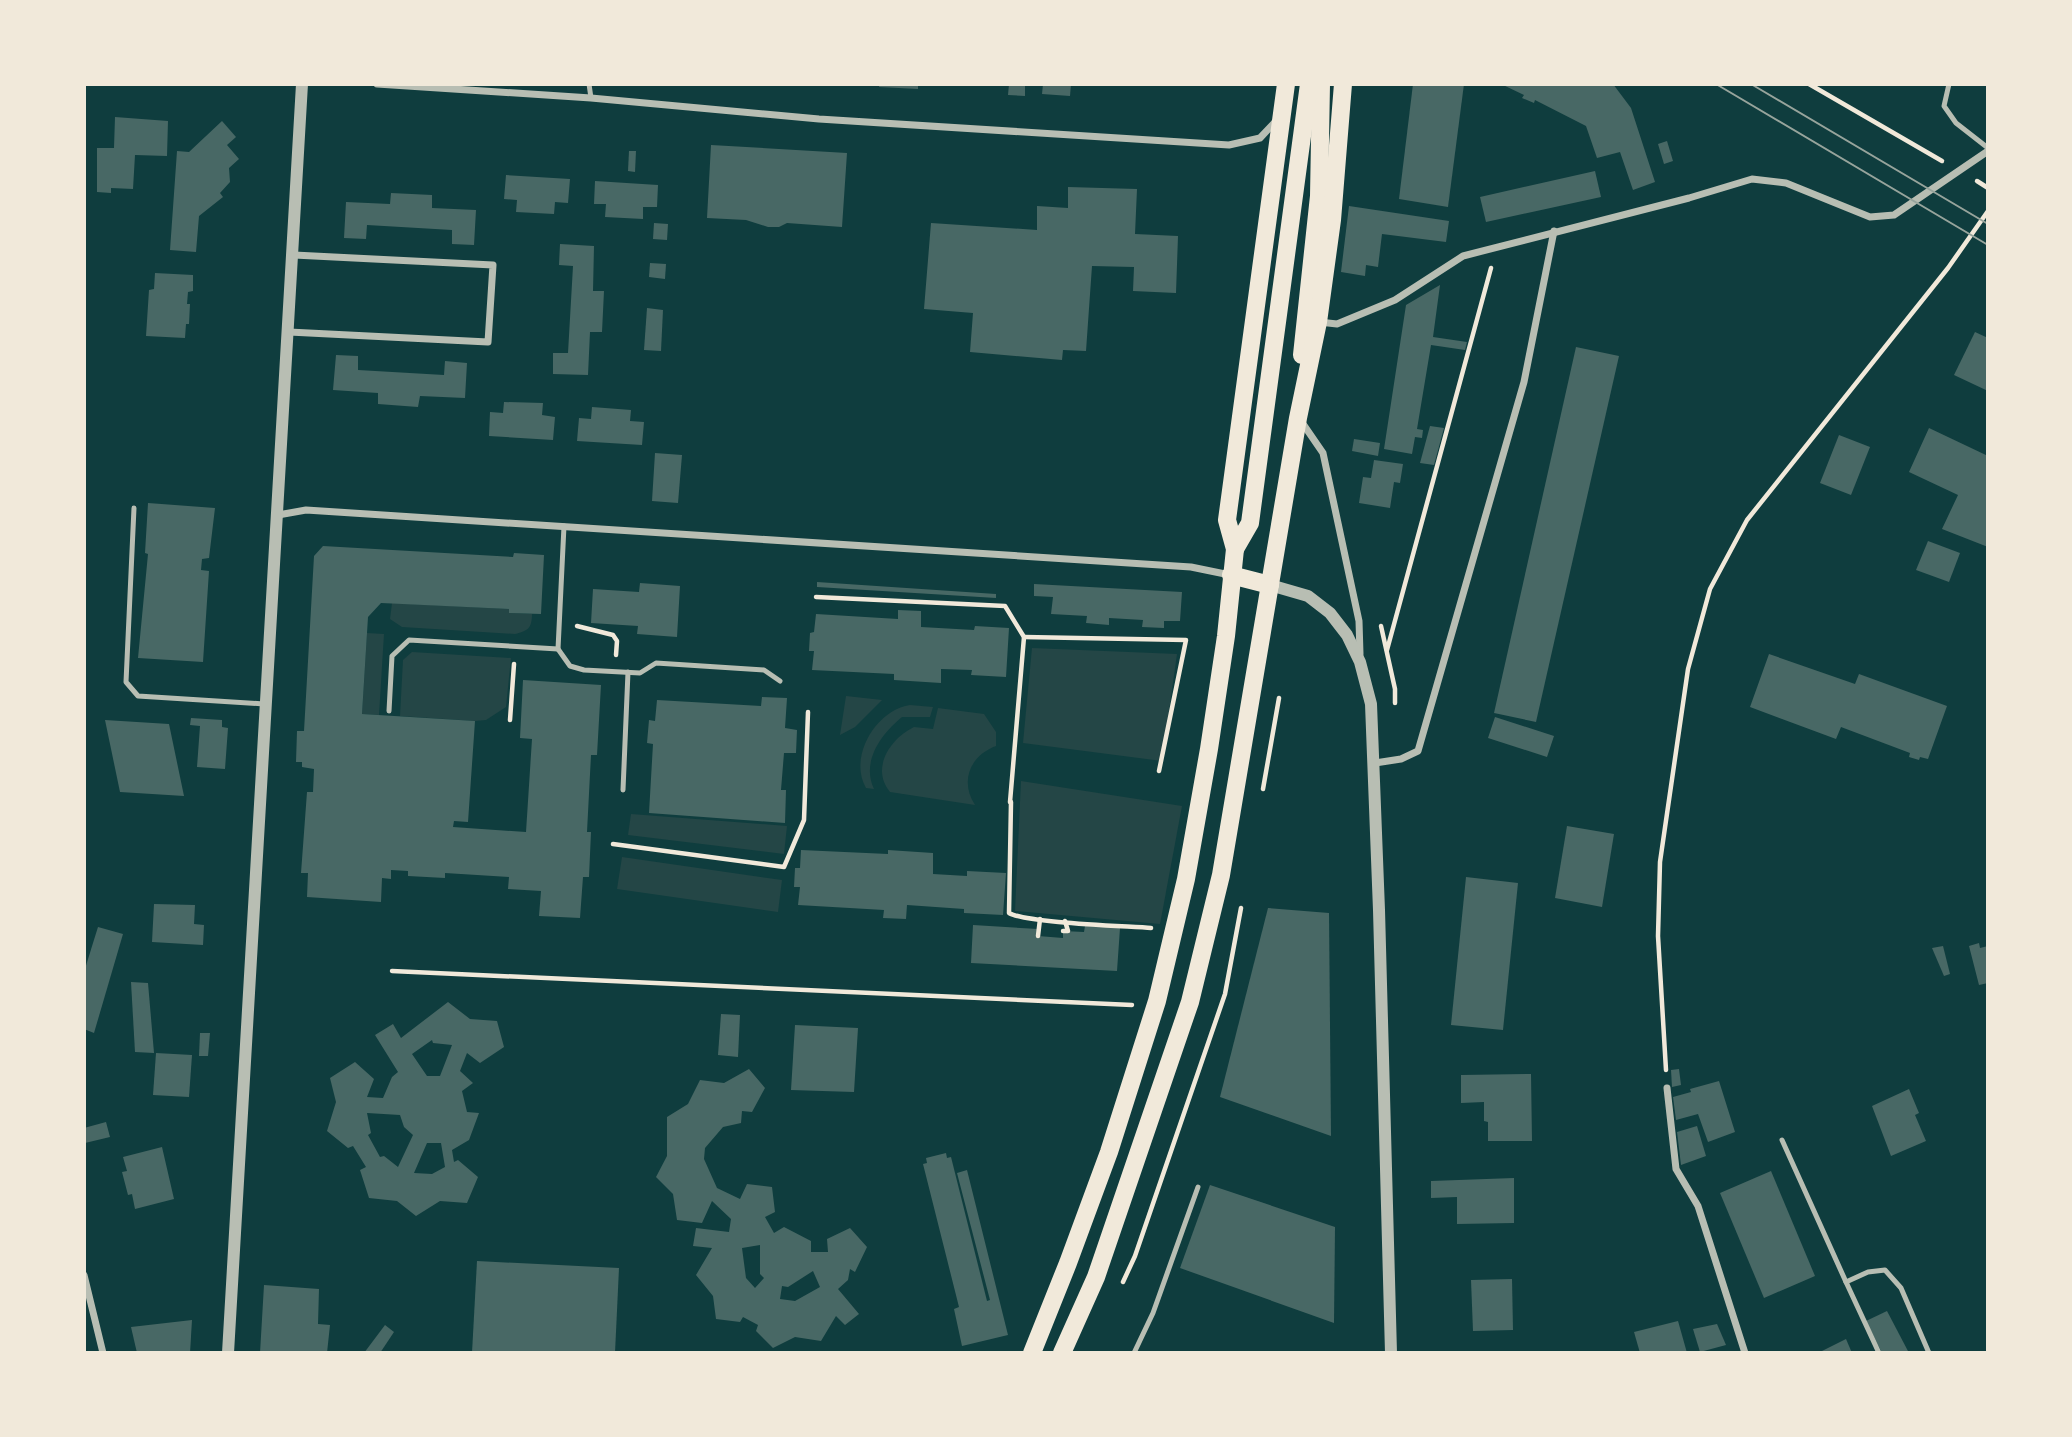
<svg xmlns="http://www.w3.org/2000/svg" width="2072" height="1437" font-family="Karla,sans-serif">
<rect width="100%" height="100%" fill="#0f3d3e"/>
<g fill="#244646">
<path d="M392,603L509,609L510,613L532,614C532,628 528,631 515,634L402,627L390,619Z"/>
<polygon points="367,633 384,634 379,715 362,714"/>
<polygon points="1032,648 1177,654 1162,761 1023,743"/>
<polygon points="412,652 511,658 506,707 486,720 475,721 400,716 403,660"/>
<polygon points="846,696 882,700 855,727 840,735"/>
<path d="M910,705L933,707L930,717H902C881,734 861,762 874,789L866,788C848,757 876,710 910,705Z"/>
<path d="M938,708L984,714L996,732V746C969,756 960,782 975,805L890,792C870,768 891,738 914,727L933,729Z"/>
<polygon points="1021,781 1182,806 1160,924 1015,911"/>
<polygon points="631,814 787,826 784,854 628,835"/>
<polygon points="622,857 782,880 778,912 617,889"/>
</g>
<g fill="#486865" fill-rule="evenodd">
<polygon points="880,84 918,84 918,89 879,87"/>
<polygon points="1009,84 1025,84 1025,96 1008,95"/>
<polygon points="1043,84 1071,84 1070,96 1042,94"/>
<polygon points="1413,84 1464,84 1448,207 1399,199"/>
<polygon points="1501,84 1613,84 1631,108 1655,182 1633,190 1620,152 1597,158 1586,126 1535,100 1534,103 1522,98 1524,95"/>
<polygon points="115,117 168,121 167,156 135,155 133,189 111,188 111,193 97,192 97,148 114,148"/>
<polygon points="222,121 236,137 227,145 239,159 229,168 230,182 220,193 223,197 199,216 196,252 170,250 177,151 189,152"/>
<polygon points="1667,141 1673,161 1664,164 1658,144"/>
<polygon points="711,145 847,153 842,227 787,223 779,227 768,227 746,220 707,218"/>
<polygon points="629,151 636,151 635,172 628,171"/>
<polygon points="1595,171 1601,197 1486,222 1480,197"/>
<polygon points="506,175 570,179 568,203 555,202 554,214 516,212 517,200 504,199"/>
<polygon points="595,181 658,185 657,207 643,207 643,219 605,217 606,204 594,204"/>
<polygon points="1068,187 1137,189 1135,234 1178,236 1176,293 1133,291 1134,267 1092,266 1086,351 1063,350 1062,360 970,352 973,313 924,309 931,223 1037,230 1037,206 1068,208"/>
<polygon points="391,193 432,195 432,208 476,210 474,245 452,244 452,230 367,225 366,239 344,238 346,202 390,204"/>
<polygon points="1349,206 1449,221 1446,242 1382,234 1378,267 1366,265 1365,276 1341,272"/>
<polygon points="654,223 668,224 667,240 653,239"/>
<polygon points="560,244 594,246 593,291 604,291 602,332 590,332 588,375 553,374 553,353 568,353 573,266 559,265"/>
<polygon points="650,263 666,264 665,279 649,277"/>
<polygon points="155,273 193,275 193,291 188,292 187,304 190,304 189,324 186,324 185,338 146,336 149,290 154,289"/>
<polygon points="1440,285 1433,337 1467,342 1465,350 1431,345 1417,429 1423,430 1422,438 1415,437 1412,454 1384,449 1406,305"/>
<polygon points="647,308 663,310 661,351 644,350"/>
<polygon points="1975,332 1988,338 1988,391 1954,375"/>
<polygon points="1576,347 1619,356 1536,722 1494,713"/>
<polygon points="336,355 358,356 358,370 444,375 445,361 467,363 465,398 420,396 418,407 378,404 378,393 333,390"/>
<polygon points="504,402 543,403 542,415 555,417 553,440 489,436 490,412 503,413"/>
<polygon points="592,407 631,410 630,421 644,422 642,445 577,441 579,418 591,419"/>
<polygon points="1430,426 1444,428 1434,465 1420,463"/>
<polygon points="1929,428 1988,456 1988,547 1942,529 1958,495 1909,472"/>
<polygon points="1839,435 1870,447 1851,495 1820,483"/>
<polygon points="1354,439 1380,443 1378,456 1352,451"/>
<polygon points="655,453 682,455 678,503 652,501"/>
<polygon points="1374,460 1403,464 1400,483 1394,482 1390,508 1359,503 1363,477 1371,478"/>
<polygon points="148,503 215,508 209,558 202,559 201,570 209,571 203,662 138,658 148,554 145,553"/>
<polygon points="1928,541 1960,553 1949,582 1916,570"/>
<polygon points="323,546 513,557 514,553 544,555 541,614 509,613 509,609 381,603 368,617 362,714 475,721 468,822 454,821 453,827 526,832 532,739 520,738 523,680 601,685 597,755 591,755 587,832 591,832 589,877 583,877 580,918 539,916 541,891 508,889 509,877 445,873 445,878 408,876 408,871 391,870 391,879 382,878 381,902 307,897 308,873 301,873 307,792 313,792 314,769 302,767 302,762 296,762 297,731 304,731 314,556"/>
<polygon points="817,582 996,594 996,598 817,587"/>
<polygon points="640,583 680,586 677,637 637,634 638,626 591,623 593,589 639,592"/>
<polygon points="1034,584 1182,592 1180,621 1164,621 1164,628 1142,627 1143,620 1109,618 1109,625 1086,623 1087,616 1051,614 1053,597 1034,596"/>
<polygon points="898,610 921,611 921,627 974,630 975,626 1009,628 1006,677 971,675 972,670 941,669 941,683 894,680 894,674 812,670 814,651 809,651 810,633 814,632 816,614 898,619"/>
<polygon points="1769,654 1855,684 1859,674 1947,706 1928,759 1920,757 1919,760 1909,757 1910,753 1841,727 1836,739 1750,707"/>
<polygon points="762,697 787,698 785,728 797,730 796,753 784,753 781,790 786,790 785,823 649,813 653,744 647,743 649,720 655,721 657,700 761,706"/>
<polygon points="1495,717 1554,736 1547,757 1488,738"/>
<polygon points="191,718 222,720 222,727 228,728 225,769 197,767 200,726 190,725"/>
<polygon points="105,720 169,724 184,796 120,792"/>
<polygon points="1567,826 1614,834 1602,907 1555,898"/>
<polygon points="801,850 888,854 888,850 933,853 933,874 967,876 967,871 1006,873 1003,915 964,913 964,909 907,905 906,919 883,918 884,910 798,905 800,887 794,887 795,868 800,868"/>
<polygon points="1466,877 1518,883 1503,1030 1451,1025"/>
<polygon points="154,904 195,905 194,924 204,925 203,945 152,942"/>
<polygon points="1268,908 1329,913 1331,1136 1220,1097"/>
<polygon points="973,925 1038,929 1038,936 1063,938 1063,931 1084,932 1085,926 1120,928 1117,971 971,963"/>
<polygon points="98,927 123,934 94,1033 84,1029 84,972"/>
<polygon points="1979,943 1980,948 1988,946 1988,983 1979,985 1969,946"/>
<polygon points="1943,946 1950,974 1944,976 1932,948"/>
<polygon points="131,982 148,983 154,1053 135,1052"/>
<path d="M448,1002L470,1019L497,1021L504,1047L480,1063L467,1053L460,1071L473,1083L462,1091L467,1112L479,1113L469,1140L452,1150L454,1162L458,1160L478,1177L467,1203L440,1201L416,1216L397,1201L369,1198L360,1170L366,1167L353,1146L348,1148L327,1131L336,1102L330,1078L355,1062L374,1079L367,1097L383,1098L392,1077L398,1072L375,1035L393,1024L401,1038ZM432,1040L433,1043L452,1045L440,1076H427L412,1054ZM367,1113L400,1115L404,1127L413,1135L398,1167L384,1156L380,1157L368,1135L371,1133ZM427,1143H441L445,1167L432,1174L414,1173Z"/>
<polygon points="721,1014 740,1015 738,1057 718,1055"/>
<polygon points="795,1025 858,1028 854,1092 791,1090"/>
<polygon points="200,1033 210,1033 208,1056 199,1056"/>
<polygon points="156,1053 192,1055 189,1097 153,1095"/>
<path d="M749,1069L765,1088L752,1112L742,1111L741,1123L723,1127L705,1148L704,1159L717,1188L740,1199L747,1184L772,1187L775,1212L765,1217L774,1233L784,1227L811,1241V1252H828L827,1239L850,1228L867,1247L855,1272L850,1269L848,1280L838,1289L859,1314L845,1325L836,1316L821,1341L795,1337L773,1348L756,1331L758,1325L743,1317L740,1322L716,1319L713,1296L696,1275L712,1248L693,1246L696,1228L729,1232L731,1219L712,1201L702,1223L677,1220L673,1194L656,1177L667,1156V1117L688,1104L700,1080L724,1083ZM760,1245V1274L764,1278L755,1288L746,1278L742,1248ZM813,1271L820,1287L795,1301L780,1299L782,1286L788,1287Z"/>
<polygon points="1679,1069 1681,1085 1672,1087 1671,1070"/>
<polygon points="1531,1074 1532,1141 1488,1141 1488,1122 1484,1121 1484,1102 1461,1103 1461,1075"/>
<polygon points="1719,1081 1735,1132 1708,1142 1698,1114 1676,1120 1673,1097 1691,1092 1690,1089"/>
<polygon points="1909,1089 1919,1113 1915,1115 1926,1141 1891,1156 1872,1106"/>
<polygon points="106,1122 110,1137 85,1143 84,1128"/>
<polygon points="1697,1126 1706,1156 1681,1165 1677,1132"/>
<polygon points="162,1147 174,1199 135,1209 132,1194 128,1195 122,1172 127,1171 123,1157"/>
<polygon points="946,1153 947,1158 951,1157 987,1301 990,1300 957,1173 967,1170 1008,1335 962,1346 954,1309 959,1307 923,1164 927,1163 926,1158"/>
<polygon points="1771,1171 1815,1276 1764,1298 1720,1193"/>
<polygon points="1514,1178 1514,1223 1457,1224 1457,1197 1431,1198 1431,1181"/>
<polygon points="1210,1185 1335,1227 1334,1323 1180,1268"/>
<polygon points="477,1261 619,1268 615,1353 472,1353"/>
<polygon points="1512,1279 1513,1330 1473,1331 1471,1280"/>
<polygon points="264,1285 319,1289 318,1324 330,1325 327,1353 260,1353"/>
<polygon points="1887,1311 1909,1353 1882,1353 1866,1321"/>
<polygon points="192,1320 190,1353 137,1353 131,1327"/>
<polygon points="1678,1321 1687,1353 1640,1353 1634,1332"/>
<polygon points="1717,1324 1726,1345 1700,1352 1693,1329"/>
<polygon points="385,1325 394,1332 380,1353 364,1353"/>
<polygon points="1846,1339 1852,1353 1818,1353"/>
</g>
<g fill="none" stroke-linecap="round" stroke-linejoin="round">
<g stroke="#f1e9da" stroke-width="4.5">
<polyline points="1809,84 1942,161"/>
<polyline points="1977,181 1988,188"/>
<polyline points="816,597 1005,606 1024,637 1010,802"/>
<polyline points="577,626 613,635 617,641 616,655"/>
<polyline points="1381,626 1395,689 1395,703"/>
<polyline points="1024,637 1186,640 1159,771"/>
<polyline points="1387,650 1491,268"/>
<polyline points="510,720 514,664"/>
<polyline points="1263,789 1279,698"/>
<path d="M1011,802L1009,913C1026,923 1125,926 1151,928"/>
<polyline points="613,844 784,867 804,820 808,712"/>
<polyline points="1063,931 1068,931 1065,921"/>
<polyline points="1038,936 1040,919"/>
<polyline points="392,971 1132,1005"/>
<polyline points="1666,1070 1658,936 1660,862 1688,669 1710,589 1747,520 1948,268 1988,211"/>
<polyline points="1123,1282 1135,1256 1225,994 1241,908"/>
</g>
<g stroke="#b8beb3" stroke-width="5">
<polyline points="589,84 591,98"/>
<polyline points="1949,84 1944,106 1956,123 1988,148"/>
<polyline points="134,508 126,682 138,696 264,704"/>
<polyline points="558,649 564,526"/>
<polyline points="389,711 392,656 409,640 558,649 570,666 584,670 640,673 656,663 764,670 780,681"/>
<polyline points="623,790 628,672"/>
<polyline points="1782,1140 1846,1282 1868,1272 1885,1270 1901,1288 1929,1353"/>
<polyline points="1846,1282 1879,1353"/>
<polyline points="1134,1353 1153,1313 1198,1187"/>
</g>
<g stroke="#b8beb3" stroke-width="7">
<polyline points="377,84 591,98 819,119 1229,145 1260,138 1276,121"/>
<polyline points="1319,322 1337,324 1395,300 1463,256 1689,198 1752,179 1786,183 1870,217 1894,215 1988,151"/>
<polyline points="289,332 488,342 493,265 294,255"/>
<polyline points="1301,421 1323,453 1359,621 1360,654"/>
<polyline points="278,515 306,510 1191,567 1230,575"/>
<polyline points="1375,763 1401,759 1418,751 1524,382 1554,231"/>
<polyline points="1667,1088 1676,1169 1698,1206 1745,1353"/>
<polyline points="84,1275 103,1353"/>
</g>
<g stroke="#b8beb3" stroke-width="12">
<polyline points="1270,585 1308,596 1330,613 1347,635 1360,662 1371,704 1379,910 1391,1353"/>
<polyline points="228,1353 302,84"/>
</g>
<g stroke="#f1e9da" stroke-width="18">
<polyline points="1302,355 1319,196 1321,84"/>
<polyline points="1235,549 1250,523 1309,84"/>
<polyline points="1231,575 1270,585"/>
<polyline points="1032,1353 1068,1263 1109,1152 1157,1001 1186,879 1209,749 1226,636 1235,549 1227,520 1286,84"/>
<polyline points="1062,1353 1096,1277 1190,1002 1221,875 1298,418 1318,322 1332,220 1343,84"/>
</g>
<g stroke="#97a49c" stroke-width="2">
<polyline points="1716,84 1988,245"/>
<polyline points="1751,84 1988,224"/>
</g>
</g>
<rect width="2072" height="1437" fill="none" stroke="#f1e9da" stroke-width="172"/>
</svg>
